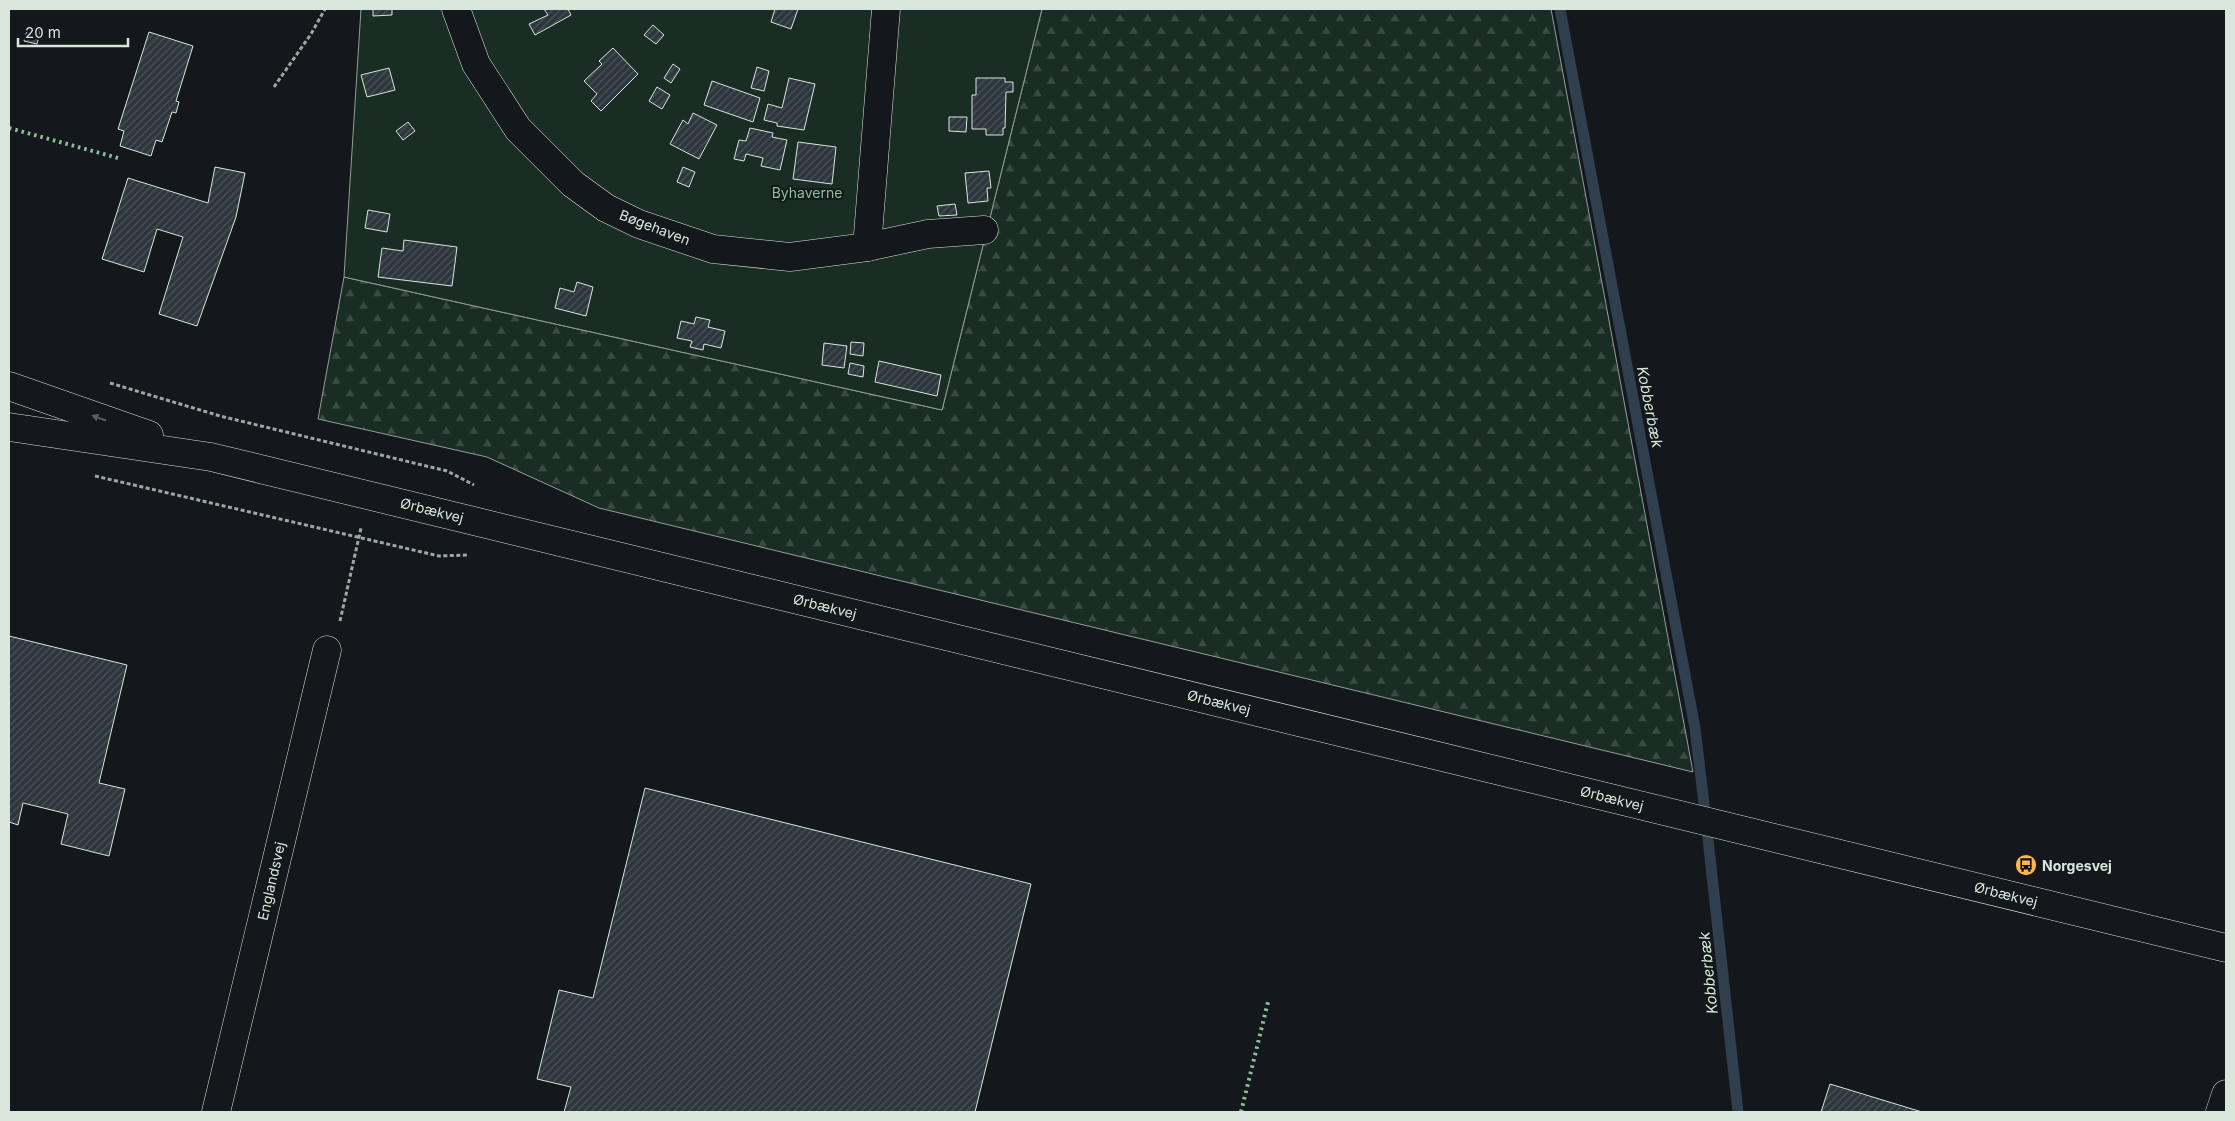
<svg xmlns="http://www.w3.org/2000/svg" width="2235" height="1121" font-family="Inter,sans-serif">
<defs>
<pattern id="forest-firs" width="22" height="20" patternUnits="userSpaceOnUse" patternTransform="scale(1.25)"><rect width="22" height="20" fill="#1a2d24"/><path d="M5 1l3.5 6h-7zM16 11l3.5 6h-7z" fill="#3b4b43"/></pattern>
<pattern id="building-hatch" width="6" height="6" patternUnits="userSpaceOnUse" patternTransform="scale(1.25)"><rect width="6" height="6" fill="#2c363c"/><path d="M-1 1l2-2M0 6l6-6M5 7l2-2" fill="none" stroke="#4a5358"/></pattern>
</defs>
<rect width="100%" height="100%" fill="#14181c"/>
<polygon fill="url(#forest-firs)" stroke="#939e99" points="1042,9 1551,9 1693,772 599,508 487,457 318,419 344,277 942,410"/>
<polygon fill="#1a2d24" stroke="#939e99" points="361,9 1042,9 942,410 344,277"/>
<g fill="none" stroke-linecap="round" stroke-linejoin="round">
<g stroke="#2f3f4d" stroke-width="11">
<polyline points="1560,9 1695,728 1705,812"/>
<polyline points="1707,830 1738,1112"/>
</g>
</g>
<g fill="url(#building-hatch)" stroke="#d8e6dc">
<polygon points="373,9 392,9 392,15 373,16"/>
<polygon points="544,9 568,9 571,15 535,35 529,24 548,15"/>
<polygon points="775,9 798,9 791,29 771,22"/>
<polygon points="653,25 664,35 656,44 644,35"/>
<polygon points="28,27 40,31 37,44 24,41"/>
<polygon points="149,32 193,46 176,101 179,102 176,113 172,112 162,142 156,140 151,156 120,146 124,131 118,129"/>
<polygon points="613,48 638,74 601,111 591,101 597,94 584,81 602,64 599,61"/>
<polygon points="673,64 680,69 671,83 664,78"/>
<polygon points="757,67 769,71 764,91 751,88"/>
<polygon points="389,68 395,90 367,97 361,75"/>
<polygon points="789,78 815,84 804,130 777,126 777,123 764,120 768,104 782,108"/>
<polygon points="976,78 1005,78 1005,82 1013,82 1013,92 1006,92 1005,128 1003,128 1003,135 986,135 986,129 972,129 972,95 976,95"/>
<polygon points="712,81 760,98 753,122 704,105"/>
<polygon points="657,87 670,95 662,109 649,101"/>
<polygon points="693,113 717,125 699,159 670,144 683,120 688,124"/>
<polygon points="949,117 967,117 966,132 949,131"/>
<polygon points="408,122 415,131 403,140 396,131"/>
<polygon points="750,128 773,133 772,137 787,140 780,170 761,166 763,158 746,154 744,161 734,159 739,140 746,141"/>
<polygon points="798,142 836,147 832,184 793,179"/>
<polygon points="215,167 245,173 236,217 197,326 159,314 183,237 157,229 144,272 102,259 128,178 208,203"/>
<polygon points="683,167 695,172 689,187 677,182"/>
<polygon points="989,171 991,188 987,188 988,201 968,203 965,173"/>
<polygon points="955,204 957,215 939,216 937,206"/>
<polygon points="368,210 390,214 387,232 365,228"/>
<polygon points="404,240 457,247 452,286 378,277 382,248 403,251"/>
<polygon points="577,282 593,287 586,316 555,308 560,288 574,292"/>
<polygon points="696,317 710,320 708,327 725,331 721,348 704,344 703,350 690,347 692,341 677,338 681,321 694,324"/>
<polygon points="851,342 864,343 863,356 850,354"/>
<polygon points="824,343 847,346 844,368 822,365"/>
<polygon points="879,361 941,375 937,396 875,382"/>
<polygon points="850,363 864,366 863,377 848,374"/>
<polygon points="9,636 127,665 99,783 125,789 109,856 61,844 68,814 23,803 18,825 9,822"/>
<polygon points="645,788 1031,884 975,1112 564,1112 571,1087 537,1079 559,990 593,998"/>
<polygon points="1830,1084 1922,1112 1821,1112"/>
</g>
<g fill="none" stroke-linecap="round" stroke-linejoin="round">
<g stroke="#d8e6dc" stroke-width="29">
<g id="minor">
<polyline points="456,9 476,64 518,129 573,184 606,208 639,224 713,249 790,257 867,247 928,234 984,230"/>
<polyline points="867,247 886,9"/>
<polyline points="9,386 149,435"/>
<polyline points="9,427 211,457 2226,948"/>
<polyline points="216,1112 327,650"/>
<polyline points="2220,1112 2226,1094"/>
</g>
</g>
<g stroke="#9da8a2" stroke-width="3" stroke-dasharray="4 2.5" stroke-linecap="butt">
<polyline points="274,87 311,34 325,9"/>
<polyline points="110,383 220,416 447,471 474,485"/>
<polyline points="95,476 439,556 467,555"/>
<polyline points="340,621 361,528"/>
</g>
<use href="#minor" stroke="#14181c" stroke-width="28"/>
<g stroke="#8ac095" stroke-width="4" stroke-dasharray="2.5 4" stroke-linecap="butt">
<polyline points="9,128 118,158"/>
<polyline points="1241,1112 1268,1002"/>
</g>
</g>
<defs><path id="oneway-solid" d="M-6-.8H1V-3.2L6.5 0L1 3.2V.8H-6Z" transform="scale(1.25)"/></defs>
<use fill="#59605f" href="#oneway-solid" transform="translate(99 418) rotate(-161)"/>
<defs>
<g id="bus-disc" transform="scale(1.125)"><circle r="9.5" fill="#ffb74d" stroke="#14181c"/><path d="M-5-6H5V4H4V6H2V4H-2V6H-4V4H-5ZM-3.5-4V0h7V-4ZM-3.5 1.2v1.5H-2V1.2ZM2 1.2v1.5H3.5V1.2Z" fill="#111"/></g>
</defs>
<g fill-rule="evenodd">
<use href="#bus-disc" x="2026" y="865"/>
</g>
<g text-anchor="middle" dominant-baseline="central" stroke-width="4" stroke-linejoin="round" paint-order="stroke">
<g font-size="14" fill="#8ac095" stroke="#14181c">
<text x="807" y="192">Byhaverne</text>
</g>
<g font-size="14" fill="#d8e6dc" stroke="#14181c">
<text transform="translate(655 227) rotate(21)">Bøgehaven</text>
<text transform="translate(432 510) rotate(14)">Ørbækvej</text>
<text transform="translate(825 606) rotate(14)">Ørbækvej</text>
<text transform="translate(1219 702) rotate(14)">Ørbækvej</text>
<text transform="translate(1612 798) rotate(14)">Ørbækvej</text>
<text transform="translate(271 881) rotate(-77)">Englandsvej</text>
<text transform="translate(2006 894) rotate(14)">Ørbækvej</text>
</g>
<g font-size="14" font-weight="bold" fill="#d8e6dc" stroke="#14181c" text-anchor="start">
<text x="2042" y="865">Norgesvej</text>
</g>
<g font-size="15" font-style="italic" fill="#d8e6dc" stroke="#14181c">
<text transform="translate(1650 407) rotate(79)">Kobberbæk</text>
<text transform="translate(1708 973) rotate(-96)">Kobberbæk</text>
</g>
</g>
<rect width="2235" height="1121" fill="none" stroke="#d8e6dc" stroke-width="20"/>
<path d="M18 38v8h110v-8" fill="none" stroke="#d8e6dc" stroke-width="2.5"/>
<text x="25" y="38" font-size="15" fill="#d8e6dc" stroke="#14181c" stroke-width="4" paint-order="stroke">20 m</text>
</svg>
